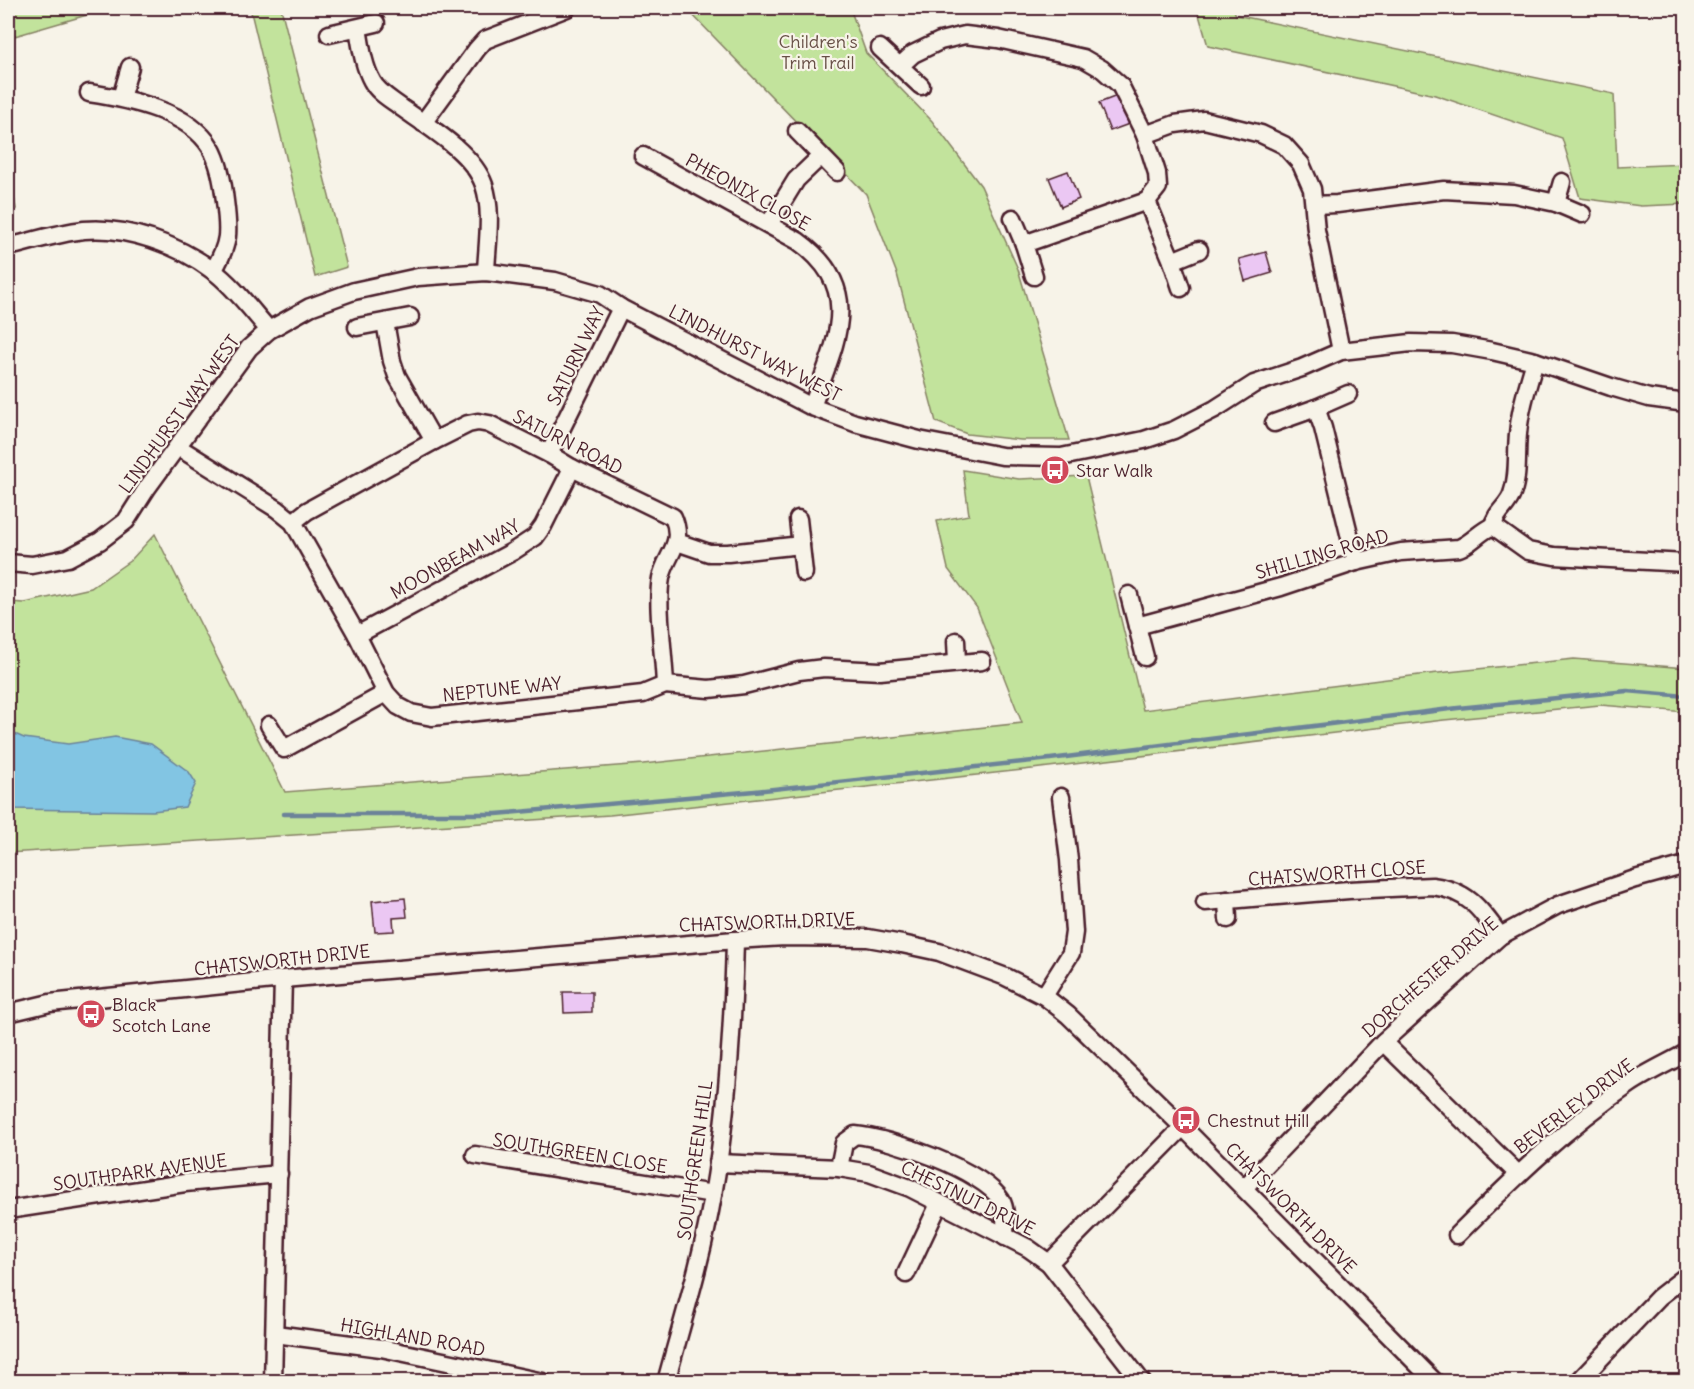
<svg xmlns="http://www.w3.org/2000/svg" width="1694" height="1389" font-family="Delius,sans-serif">
<rect width="100%" height="100%" fill="#f7f3e8"/>
<filter id="ink" filterUnits="userSpaceOnUse"><feTurbulence type="fractalNoise" baseFrequency=".0167" numOctaves="2"/><feDisplacementMap in="SourceGraphic" scale="12" xChannelSelector="R" yChannelSelector="G"/><feConvolveMatrix kernelMatrix="1 2 1 2 8 2 1 2 1" color-interpolation-filters="sRGB"/></filter>
<g filter="url(#ink)">
<g fill="#c2e39c" stroke="#868164" stroke-width="1.5">
<polygon points="8,8 111,8 8,38"/>
<polygon points="250,8 281,8 347,267 315,277"/>
<polygon points="686,8 850,8 866,53 932,121 981,186 1018,269 1069,440 1021,440 967,434 936,422 897,274 866,194"/>
<polygon points="1197,8 1233,8 1236,15 1614,94 1617,167 1686,164 1686,204 1641,206 1580,198 1562,138 1435,95 1208,46"/>
<polygon points="8,159 16,209 8,212"/>
<polygon points="963,470 1019,479 1086,476 1143,710 1419,675 1574,659 1686,668 1686,712 1600,705 1444,720 1032,769 610,815 8,853 8,602 25,603 91,588 131,560 155,534 285,792 643,764 1022,723 977,608 948,569 937,521 969,515"/>
</g>
<polygon fill="#82c5e3" stroke="#6c8399" stroke-width="1.5" points="8,731 24,738 68,744 115,737 151,744 189,772 196,783 185,807 153,811 8,809"/>
<g fill="none" stroke-linecap="round" stroke-linejoin="round">
<polyline stroke="#6c8399" stroke-width="4.5" points="284,814 496,814 755,791 1042,760 1458,708 1627,691 1686,696"/>
</g>
<g fill="#ebc7f3" stroke="#4a1f2b" stroke-width="1.5">
<polygon points="1117,96 1129,124 1110,131 1099,103"/>
<polygon points="1068,171 1079,199 1061,207 1049,178"/>
<polygon points="1266,252 1272,273 1245,281 1239,259"/>
<polygon points="405,898 407,917 393,918 394,931 375,932 372,901"/>
<polygon points="563,992 592,992 592,1012 564,1013"/>
</g>
<g fill="none" stroke-linecap="round" stroke-linejoin="round">
<g stroke="#4a1f2b" stroke-width="21">
<g id="minor">
<path d="M358,28C361,45 363,65 372,81C378,93 392,100 402,108C429,127 473,153 484,185C493,212 487,244 486,272"/>
<polyline points="329,34 376,23"/>
<polyline points="880,48 921,86"/>
<polyline points="900,66 913,54 940,41 965,35 998,39 1083,58 1102,69 1120,85 1145,135 1157,173 1158,187 1147,201"/>
<path d="M89,93C129,99 189,111 211,148C220,164 223,183 225,201C229,232 230,243 213,271"/>
<polyline points="121,98 130,67"/>
<polyline points="423,123 477,49 485,40 567,8"/>
<polyline points="797,131 837,172"/>
<polyline points="1145,135 1175,124 1204,120 1261,134 1284,145 1301,164 1312,189 1316,230 1341,351"/>
<path d="M643,156L798,241C866,290 835,342 812,407"/>
<polyline points="1147,201 1172,261 1181,288"/>
<polyline points="1556,203 1562,182"/>
<polyline points="1314,205 1337,204 1444,190 1514,194 1556,203 1582,214"/>
<polyline points="1013,218 1024,244 1034,276"/>
<polyline points="769,224 796,180 821,156"/>
<polyline points="1024,244 1147,201"/>
<path d="M8,247C33,241 58,233 84,230C127,226 178,245 212,270C232,284 253,312 269,330"/>
<polyline points="1172,261 1199,250"/>
<polyline points="385,322 392,361 397,376 434,441"/>
<polyline points="357,327 410,317"/>
<polyline points="1316,408 1323,428 1356,562"/>
<polyline points="1274,423 1316,408 1348,394"/>
<polyline points="178,447 277,509 293,522 357,635 386,693 398,706 411,713 432,717 643,694 665,685 709,689 744,685 799,671 824,668 880,671 982,661"/>
<polyline points="549,454 621,308"/>
<polyline points="798,519 804,573"/>
<path d="M293,522L307,511L434,441L468,424L478,422L489,424L549,454L572,468L673,517C685,544 666,554 661,578C656,605 664,655 665,685"/>
<polyline points="1493,526 1528,551 1554,556 1686,563"/>
<path d="M1493,526C1495,513 1508,506 1512,494C1519,475 1516,454 1518,434C1520,409 1528,385 1535,361"/>
<polyline points="677,542 709,553 728,553 801,545"/>
<polyline points="8,563 32,565 68,558 100,541 126,521 147,488 249,348 269,330 310,307 354,291 418,277 486,272 555,281 600,294 621,308 812,407 855,423 919,440 1002,456 1061,457 1144,440 1174,430 1215,409 1254,384 1302,368 1341,351 1411,343 1452,344 1492,351 1535,361 1611,387 1649,398 1686,403"/>
<polyline points="1129,595 1145,657"/>
<path d="M1137,626L1281,587L1356,562L1401,552L1459,548C1472,543 1480,531 1493,526"/>
<polyline points="357,635 512,552 535,537 543,526 572,468"/>
<polyline points="956,641 957,662"/>
<polyline points="269,725 284,749 386,693"/>
<polyline points="1227,900 1228,919"/>
<path d="M1205,902L1349,890L1432,886C1467,890 1480,908 1500,936"/>
<polyline points="1044,996 1071,953 1074,932 1069,860 1061,797"/>
<polyline points="8,1013 50,1003 283,979 735,940 785,937 868,938 902,944 939,952 1006,977 1044,996 1068,1015 1183,1127 1435,1382"/>
<polyline points="1383,1042 1518,1174"/>
<polyline points="475,1155 713,1194"/>
<polyline points="718,1163 839,1168 869,1173 910,1188 1028,1248 1049,1263 1142,1382"/>
<path d="M839,1168L844,1143L855,1135C890,1138 983,1170 1001,1200C1007,1210 1005,1226 1005,1237"/>
<polyline points="1244,1188 1383,1042 1500,936 1558,905 1635,879 1686,865"/>
<polyline points="8,1210 185,1183 279,1174"/>
<path d="M1457,1235C1511,1181 1566,1127 1630,1084C1648,1072 1668,1063 1686,1053"/>
<polyline points="1049,1263 1183,1127"/>
<polyline points="906,1274 939,1204"/>
<polyline points="275,1334 381,1348 543,1382"/>
<polyline points="273,1382 283,979"/>
<path d="M666,1382C683,1319 702,1259 713,1195C728,1111 733,1025 735,940"/>
<polyline points="1578,1382 1659,1297 1686,1276"/>
</g>
</g>
<use href="#minor" stroke="#f7f3e8" stroke-width="16"/>
</g>
</g>
<defs>
<g id="bus-disc" transform="scale(1.5)"><circle r="9.5" fill="#d1495b" stroke="#f7f3e8"/><path d="M-5-6H5V4H4V6H2V4H-2V6H-4V4H-5ZM-3.5-4V0h7V-4ZM-3.5 1.2v1.5H-2V1.2ZM2 1.2v1.5H3.5V1.2Z" fill="#fff"/></g>
</defs>
<g fill-rule="evenodd">
<use href="#bus-disc" x="1055" y="470"/>
<use href="#bus-disc" x="91" y="1014"/>
<use href="#bus-disc" x="1186" y="1120"/>
</g>
<g text-anchor="middle" dominant-baseline="central" stroke-width="4.5" stroke-linejoin="round" paint-order="stroke">
<g font-size="18" fill="#685047" stroke="#f7f3e8">
<text x="818" y="41">Children's<tspan x="818" dy="21">Trim Trail</tspan></text>
</g>
<g font-size="18" fill="#4a1f2b" stroke="#f7f3e8">
<text transform="translate(748 192) rotate(29)">PHEONIX CLOSE</text>
<text transform="translate(755 353) rotate(27)">LINDHURST WAY WEST</text>
<text transform="translate(576 356) rotate(-64)">SATURN WAY</text>
<text transform="translate(179 414) rotate(-54)">LINDHURST WAY WEST</text>
<text transform="translate(568 442) rotate(27)">SATURN ROAD</text>
<text transform="translate(1322 554) rotate(-16)">SHILLING ROAD</text>
<text transform="translate(455 559) rotate(-29)">MOONBEAM WAY</text>
<text transform="translate(502 689) rotate(-6)">NEPTUNE WAY</text>
<text transform="translate(1337 873) rotate(-4)">CHATSWORTH CLOSE</text>
<text transform="translate(767 922) rotate(-2)">CHATSWORTH DRIVE</text>
<text transform="translate(282 960) rotate(-6)">CHATSWORTH DRIVE</text>
<text transform="translate(1430 977) rotate(-41)">DORCHESTER DRIVE</text>
<text transform="translate(1574 1106) rotate(-37)">BEVERLEY DRIVE</text>
<text transform="translate(580 1153) rotate(9)">SOUTHGREEN CLOSE</text>
<text transform="translate(695 1160) rotate(-82)">SOUTHGREEN HILL</text>
<text transform="translate(140 1172) rotate(-8)">SOUTHPARK AVENUE</text>
<text transform="translate(968 1198) rotate(26)">CHESTNUT DRIVE</text>
<text transform="translate(1291 1208) rotate(45)">CHATSWORTH DRIVE</text>
<text transform="translate(413 1337) rotate(10)">HIGHLAND ROAD</text>
</g>
<g font-size="18" fill="#4a1f2b" stroke="#f7f3e8" text-anchor="start">
<text x="1076" y="470">Star Walk</text>
<text x="112" y="1004">Black<tspan x="112" dy="21">Scotch Lane</tspan></text>
<text x="1207" y="1120">Chestnut Hill</text>
</g>
</g>
<rect width="1694" height="1389" fill="none" stroke="#f7f3e8" stroke-width="30"/>
<rect x="15" y="15" width="1664" height="1359" fill="none" stroke="#4a1f2b" stroke-width="2" filter="url(#ink)"/>
</svg>
